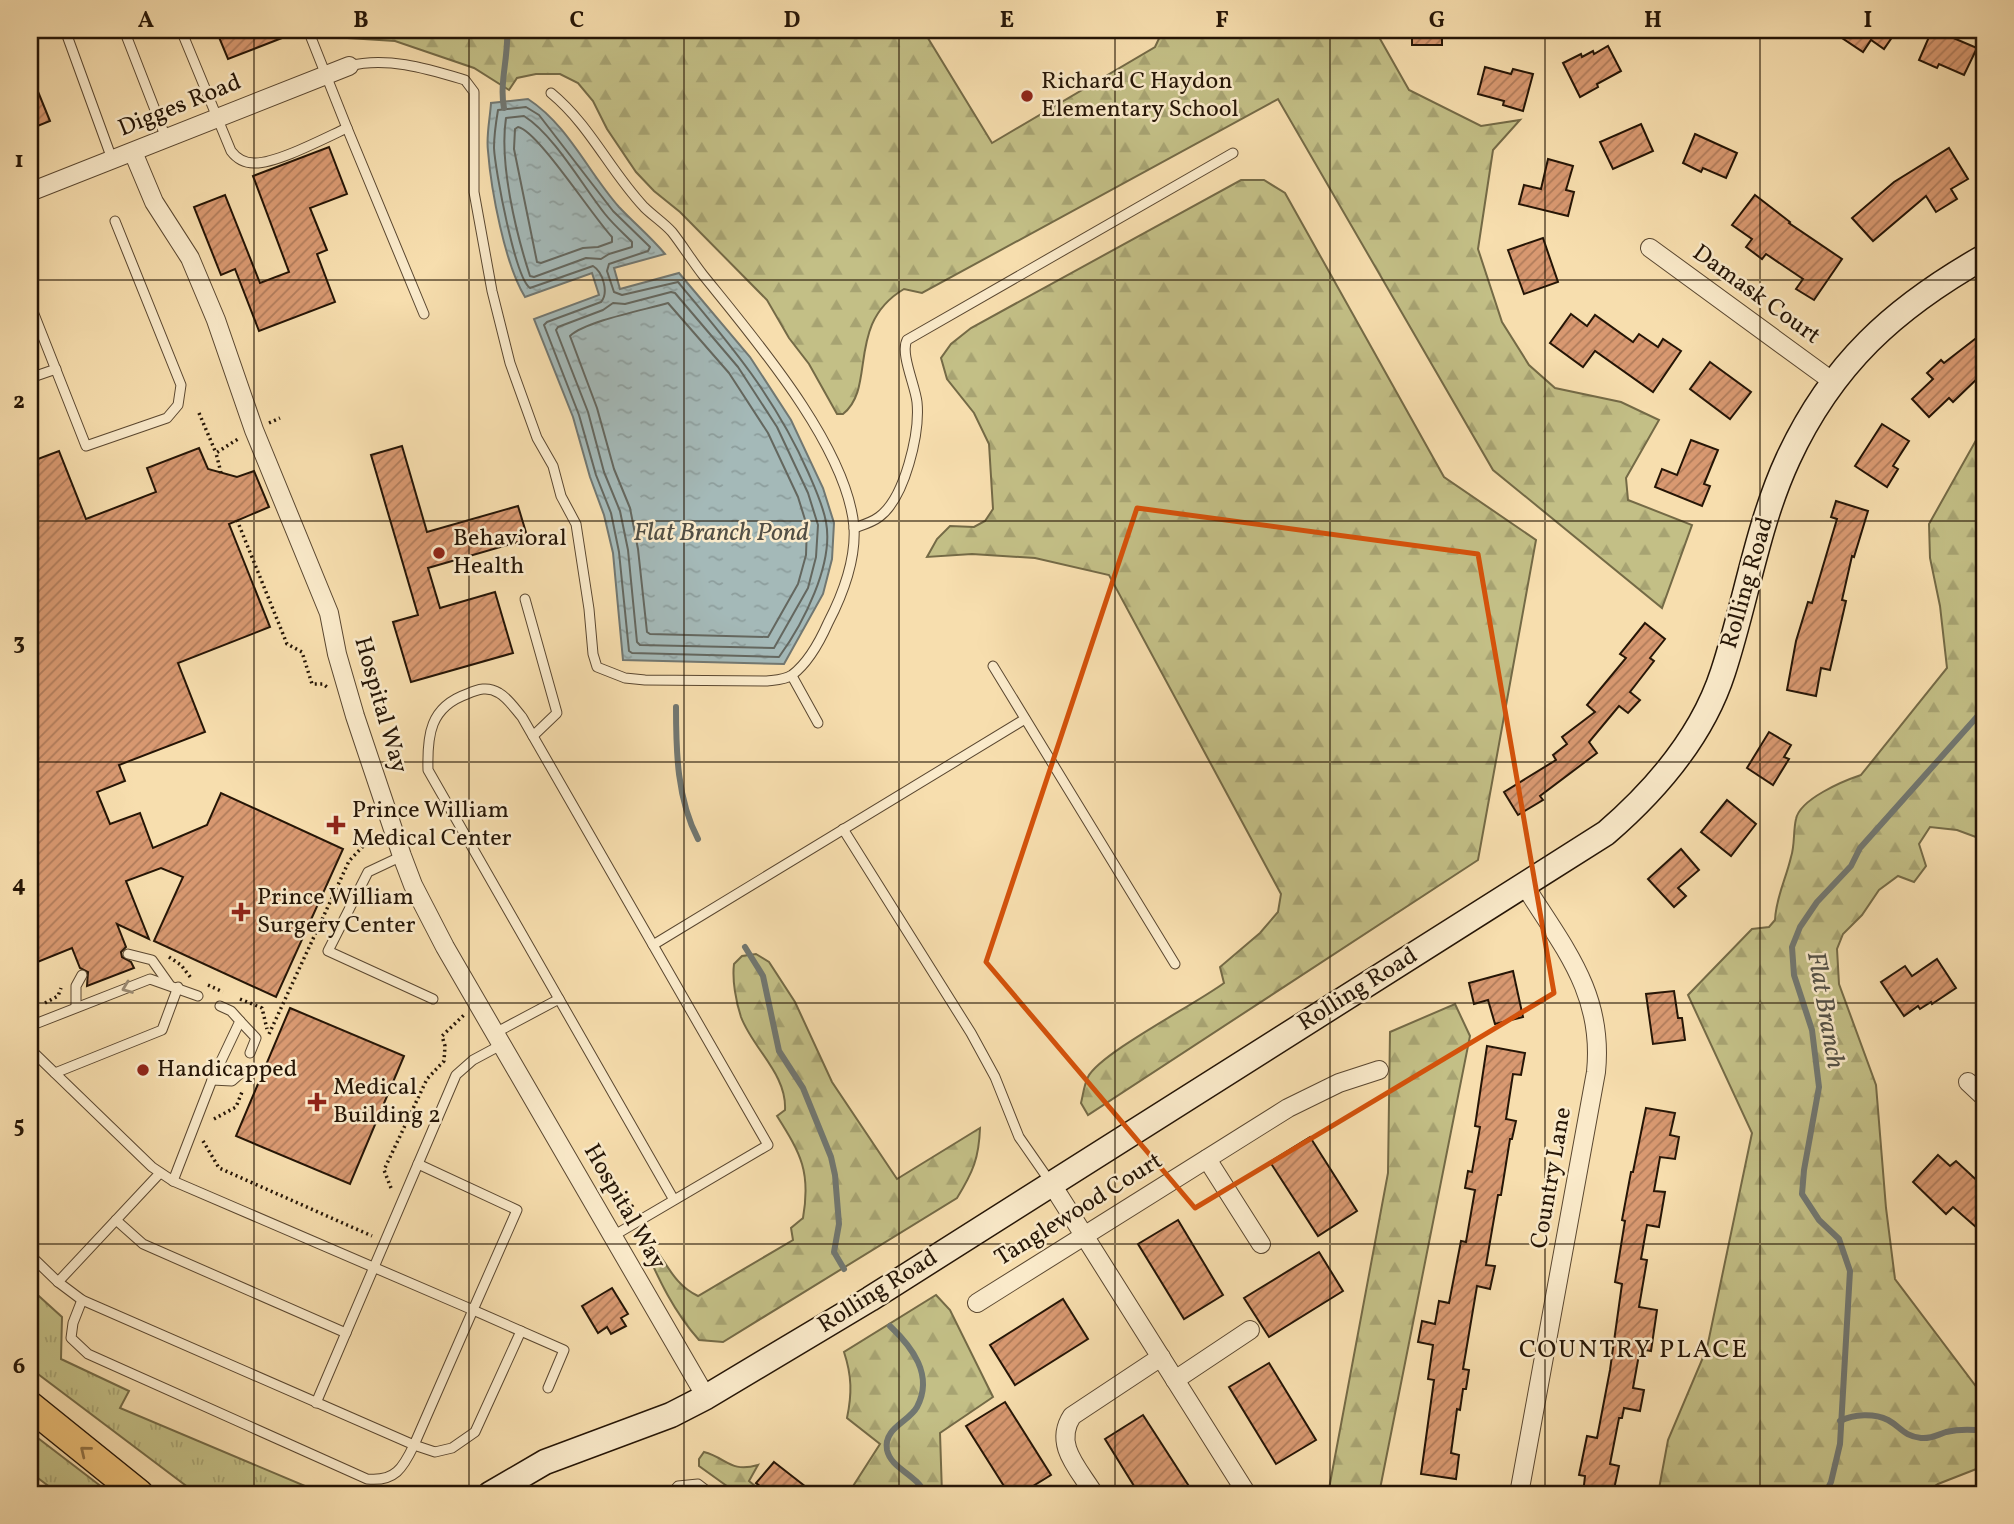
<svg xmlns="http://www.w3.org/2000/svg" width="2014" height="1524" font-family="Vollkorn,serif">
<defs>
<pattern id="grass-tufts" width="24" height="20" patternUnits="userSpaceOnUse" patternTransform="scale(1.75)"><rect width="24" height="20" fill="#c3bf86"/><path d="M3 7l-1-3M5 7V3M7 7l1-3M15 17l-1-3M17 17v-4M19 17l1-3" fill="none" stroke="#a7a372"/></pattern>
<pattern id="forest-firs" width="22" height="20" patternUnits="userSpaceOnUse" patternTransform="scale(1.75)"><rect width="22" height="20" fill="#c3bf86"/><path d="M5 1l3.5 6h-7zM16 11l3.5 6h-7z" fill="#a7a372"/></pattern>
<pattern id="water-ripples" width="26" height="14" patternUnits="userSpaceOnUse" patternTransform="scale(1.75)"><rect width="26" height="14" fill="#a4b9b8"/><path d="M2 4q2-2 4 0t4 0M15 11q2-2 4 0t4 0" fill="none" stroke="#8d9e9d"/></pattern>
<pattern id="building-hatch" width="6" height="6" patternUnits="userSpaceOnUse" patternTransform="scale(1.75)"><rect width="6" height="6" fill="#d99971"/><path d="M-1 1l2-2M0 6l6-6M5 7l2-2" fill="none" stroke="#b07c5b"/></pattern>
</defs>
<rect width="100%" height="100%" fill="#f7deae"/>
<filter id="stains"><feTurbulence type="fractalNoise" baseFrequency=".00286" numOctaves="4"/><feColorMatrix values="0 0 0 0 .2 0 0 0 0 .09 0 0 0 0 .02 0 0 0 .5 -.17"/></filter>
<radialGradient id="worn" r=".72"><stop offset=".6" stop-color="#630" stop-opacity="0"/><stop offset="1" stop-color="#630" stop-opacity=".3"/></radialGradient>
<g fill="url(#grass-tufts)" stroke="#746a46" stroke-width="2">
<polygon points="30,1288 62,1317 61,1359 129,1391 120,1408 324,1494 197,1494 30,1368"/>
<polygon points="30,1432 111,1494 59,1494 30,1472"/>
</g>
<g fill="url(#forest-firs)" stroke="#746a46" stroke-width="2">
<path d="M344,30H923L992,143L1155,47L1163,30H1375L1409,90L1481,126L1520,120L1493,150L1478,249L1502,322L1529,365L1555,388L1621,402L1659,420L1626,478L1628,500L1692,525L1662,608L1493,470L1278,99L922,293L904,289C845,324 877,387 843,414H837L809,364L789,338L767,300L680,212L654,191L636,172L607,129L593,101L578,83L560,74H536L517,78L509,90L474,68L395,41L348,38Z"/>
<path d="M1241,180H1264L1285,193L1444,477L1536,540L1478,860L1088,1115L1081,1103C1083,1095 1084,1085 1088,1077C1100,1053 1196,1004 1224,983L1220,967L1260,933L1278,912L1281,894L1109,575L1035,558L972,554L927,557L937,539L950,526L974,527L985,521L993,509L989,444L974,413L947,379L941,358L951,344L971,328Z"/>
<path d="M1984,426V743L1980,762L1984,787V840L1957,830L1930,827L1919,844L1926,866L1914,882L1898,876L1879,890L1862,915L1843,934L1837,949L1839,984L1876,1085L1886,1208L1895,1279L1978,1389H1984V1466L1938,1484L1923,1494H1658L1668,1440L1707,1348L1752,1133L1688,995L1752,929L1769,927L1775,920C1776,897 1786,879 1791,857C1795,845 1793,832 1796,819C1800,799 1843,781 1861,775L1947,668L1940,606L1930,558L1929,524Z"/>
<path d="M756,954L769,962L795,1002L832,1082L897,1179L980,1128C979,1158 973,1172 957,1198L723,1342L699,1340C674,1312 659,1280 644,1246L647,1239C666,1259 672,1284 698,1296L793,1240L791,1228L803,1218C811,1172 801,1154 777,1116L785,1110C787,1074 753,1049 741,1017C736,1002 732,980 734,964L742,956Z"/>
<polygon points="1455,1004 1470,1036 1379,1494 1328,1494 1388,1173 1390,1032"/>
<path d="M936,1295L950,1310L993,1397L940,1433L942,1494H848L880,1444L847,1418C852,1394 852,1376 844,1352Z"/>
<path d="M704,1452C727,1458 730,1473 758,1465L749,1481L765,1494H738L699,1466V1459Z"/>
</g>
<path fill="url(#water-ripples)" stroke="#717771" stroke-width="2" d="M528,99C568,125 588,172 619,207C634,223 651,237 665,254L614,268L620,289L679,273L750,357L791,420L823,488L834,523L832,559L823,594L784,664L623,660L613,553L604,515L590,477L573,417L534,319L599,295L592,273L525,297C505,265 491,190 488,151C486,136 490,119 491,103Z"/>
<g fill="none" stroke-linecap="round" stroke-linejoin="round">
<g stroke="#64675f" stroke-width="2">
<path d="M526,107L539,115L613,211L650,247L648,251L609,264L607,271L614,292L622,295L678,282C730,344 775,397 808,472C815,488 823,505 826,522C834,564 803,624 779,657L632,653L629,651L619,552L611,513L596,475L579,415L544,325L547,322L601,302C609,293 603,272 593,266L530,288C515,278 495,169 494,148C494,136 496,122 498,110Z"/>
<path d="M524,116C554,135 582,185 605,214C613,224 623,233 632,242V247L609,254L601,259L586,258L534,277L530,276C516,233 499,163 506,118Z"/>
<path d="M518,127C537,130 593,217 612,237V242L598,247L583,248L541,263L537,262L514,149L515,129Z"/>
<polygon points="671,292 675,293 738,367 777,427 808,493 818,525 816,557 808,588 774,648 640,645 637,642 628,550 620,511 604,472 588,412 556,330 558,327 603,310 613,303 625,304"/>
<path d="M668,303L729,373L768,433L798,497L807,526L806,555L798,584L768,637L650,634L647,632L638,549L630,508L614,469L597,408L570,336C586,321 644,310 668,303Z"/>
</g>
<g stroke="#717771" stroke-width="6">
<path d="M504,108C499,83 509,55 507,30"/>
<path d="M676,707C676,752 677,799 698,839"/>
<polyline points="745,947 763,976 779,1051 803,1088 831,1157 835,1175 839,1224 834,1252 844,1269"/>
<path d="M890,1326C912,1347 934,1375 917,1407C909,1422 883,1428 887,1450C891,1469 917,1474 925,1494"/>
<path d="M1840,1421C1854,1414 1874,1413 1888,1420C1901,1427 1903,1436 1921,1438C1931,1439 1937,1435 1946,1432C1959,1429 1971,1429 1984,1431"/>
<polyline points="1825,1494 1831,1482 1840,1444 1850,1271 1839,1239 1819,1220 1802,1194 1804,1170 1819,1087 1812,1030 1794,975 1792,947 1800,927 1817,902 1851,866 1860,848 1984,709"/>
</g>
</g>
<g fill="url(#building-hatch)" stroke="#251506" stroke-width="2">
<polygon points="216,30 300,30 300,31 228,59"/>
<rect x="1412" y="30" width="30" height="15"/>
<polygon points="1830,30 1897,30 1884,49 1871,40 1863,52"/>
<polygon points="1932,30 1944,30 1953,34 1951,37 1977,48 1964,75 1939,64 1937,68 1919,60"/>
<polygon points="1608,46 1621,71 1597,84 1598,87 1580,97 1563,63 1581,54 1582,57 1593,51 1594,54"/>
<polygon points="1485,67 1511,74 1513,69 1533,74 1523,111 1503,105 1504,101 1478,94"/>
<polygon points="30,72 50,121 30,129"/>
<polygon points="1641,124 1653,151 1613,169 1600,142"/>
<polygon points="1695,134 1737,153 1726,178 1703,168 1701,172 1683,163"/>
<polygon points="329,147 347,194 310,208 327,250 317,254 335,302 259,331 235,269 221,275 194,207 225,195 260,283 289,272 253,176"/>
<polygon points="1949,148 1968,179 1951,189 1957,199 1936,212 1926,196 1873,241 1852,218 1894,182"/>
<polygon points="1548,159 1573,166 1566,190 1574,192 1568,216 1519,204 1524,185 1541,189"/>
<polygon points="1755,195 1790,222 1789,223 1842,259 1814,300 1796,289 1803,279 1766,254 1762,259 1746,247 1752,239 1732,225"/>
<polygon points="1543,238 1558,282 1524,294 1508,250"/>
<polygon points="1571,314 1587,326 1595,315 1633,342 1639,334 1658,347 1663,339 1681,351 1653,392 1595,351 1583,367 1550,343"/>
<polygon points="1984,332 1984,372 1953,402 1949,398 1929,417 1912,399 1933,379 1927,373 1941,360 1944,363"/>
<polygon points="1710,362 1751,392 1730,419 1690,389"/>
<polygon points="1882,424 1909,441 1893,466 1898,469 1887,487 1855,466"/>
<polygon points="1691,440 1718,450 1704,484 1710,486 1702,506 1655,487 1662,469 1677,475"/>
<polygon points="402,446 427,532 518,506 528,539 428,568 440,608 495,592 513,653 411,682 393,622 418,615 371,455"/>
<polygon points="199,448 208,469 237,477 254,471 269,507 229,524 270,627 178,663 205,732 119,765 125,781 97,792 110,824 140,813 153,848 207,825 221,793 343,849 276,997 154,941 183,877 161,868 126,881 149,939 117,924 126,947 121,952 122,957 131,962 134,968 87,986 88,972 80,968 72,948 30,965 30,462 59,451 86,519 156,492 147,468"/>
<polygon points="1836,501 1868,511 1854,557 1852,556 1842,600 1846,601 1830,670 1821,668 1816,696 1787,690 1796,641 1808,602 1812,603 1837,519 1831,517"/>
<polygon points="1645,623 1665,639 1650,658 1654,661 1630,692 1640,700 1628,713 1619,706 1589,742 1597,753 1540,796 1543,800 1518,815 1504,792 1556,760 1553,755 1567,744 1562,737 1595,712 1587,705 1626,658 1620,654"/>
<polygon points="1769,732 1791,745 1784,757 1789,759 1773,785 1747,768"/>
<polygon points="1727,800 1756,824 1731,856 1701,832"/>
<polygon points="1681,849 1699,870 1678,888 1686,896 1674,907 1648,879"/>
<polygon points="1937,959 1956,988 1932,1004 1931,1002 1920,1009 1918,1006 1904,1016 1881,982 1905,966 1912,976"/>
<polygon points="1513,971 1523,1017 1495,1024 1488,1000 1474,1004 1469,983"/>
<polygon points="1674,991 1678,1018 1682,1018 1685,1040 1653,1044 1646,994"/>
<polygon points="290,1008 404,1056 350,1184 236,1136"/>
<polygon points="1487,1046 1525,1053 1521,1075 1513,1074 1506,1119 1516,1121 1512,1139 1510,1139 1501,1195 1498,1195 1486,1265 1495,1266 1490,1289 1477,1286 1463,1369 1469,1370 1466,1389 1463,1389 1460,1410 1457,1409 1451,1453 1459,1455 1456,1479 1421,1474 1434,1380 1428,1379 1433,1345 1418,1342 1422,1321 1435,1324 1439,1301 1449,1303 1461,1241 1466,1242 1475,1190 1465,1188 1468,1171 1472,1172 1480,1127 1475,1126"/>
<polygon points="1646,1108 1675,1113 1670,1135 1679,1137 1675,1159 1660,1157 1654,1191 1665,1192 1659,1227 1647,1225 1641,1259 1647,1260 1639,1307 1657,1310 1651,1351 1640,1349 1633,1388 1644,1390 1640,1411 1624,1408 1622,1418 1619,1418 1610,1464 1619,1466 1613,1494 1583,1494 1585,1476 1579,1475 1587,1436 1597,1438 1610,1370 1622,1284 1615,1282 1625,1221 1622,1220 1631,1172 1633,1172"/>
<polygon points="1310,1137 1357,1211 1318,1236 1270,1162"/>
<polygon points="1938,1155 1950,1166 1956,1161 1984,1187 1984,1234 1953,1207 1946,1214 1913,1182"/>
<polygon points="1178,1220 1223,1295 1184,1319 1138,1244"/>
<polygon points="1319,1252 1343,1291 1269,1337 1244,1298"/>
<polygon points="612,1288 628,1314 621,1318 626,1326 611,1334 607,1327 598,1333 582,1306"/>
<polygon points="1063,1299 1088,1339 1015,1385 990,1345"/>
<polygon points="1269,1363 1316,1440 1276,1464 1229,1387"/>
<polygon points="1005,1402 1051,1475 1020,1494 1009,1494 966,1426"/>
<polygon points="1143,1415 1194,1494 1139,1494 1105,1439"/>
<polygon points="774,1462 815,1494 770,1494 756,1483"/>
</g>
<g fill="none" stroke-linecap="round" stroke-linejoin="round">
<g stroke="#5a4730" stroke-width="11">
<g id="lane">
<polyline points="65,30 112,159"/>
<polyline points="124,30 166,138"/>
<path d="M181,30L231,151C237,159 244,163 254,163C276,164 325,138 347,128L308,30"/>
<path d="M349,66C387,56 428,69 465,80L474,92V192L492,291L510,363L537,438L553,466L561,496L576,524L589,609L593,654L597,667L625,678L645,680L767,681C775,680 785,680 792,675C808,663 820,641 828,623C843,594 856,560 854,527C847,446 753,337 703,275C692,261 683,246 672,232C664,223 653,216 644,207C610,171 590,125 551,93"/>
<polyline points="347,128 424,314"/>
<polyline points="30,304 86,446 167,418 178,405 181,385 115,221"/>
<polyline points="30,378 56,369"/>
<path d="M854,528C862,525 871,523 879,517C905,498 920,433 917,402C915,385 900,353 907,340L1233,153"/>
<polyline points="525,599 557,713 533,736"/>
<polyline points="993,666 1175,964"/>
<polyline points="792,676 818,723"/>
<polyline points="843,829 971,1033 995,1077 1019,1137 1051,1183"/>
<polyline points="402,856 368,872 328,951 433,999"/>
<polyline points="653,945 1025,719"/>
<polyline points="128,954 152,960 169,984"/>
<polyline points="76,1007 76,986 82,975"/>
<polyline points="240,1021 256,1038 250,1053"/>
<polyline points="30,1026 150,979 198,996"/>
<polyline points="495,1033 559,999"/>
<polyline points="30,1049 152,1167 173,1181 473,1310 414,1445 82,1300 58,1282"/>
<polyline points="55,1073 162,1030 178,987"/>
<polyline points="212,1080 232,1081 241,1073"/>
<polyline points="418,1164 517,1210 473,1310 564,1350 548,1388"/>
<polyline points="173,1181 212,1080 240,1021 231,1011 220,1006"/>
<polyline points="116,1220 143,1244 346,1333"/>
<path d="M613,1236L768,1145L522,717C515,709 508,698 499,693C488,686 478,689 467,694C430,707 427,735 428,770L674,1200"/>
<polyline points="30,1255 58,1282 160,1173"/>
<path d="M82,1300L73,1323L71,1338L88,1354L367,1479C395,1482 403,1468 414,1445L435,1452L452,1448L475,1432L521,1331"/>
<polyline points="316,1403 456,1075 473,1060 501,1045"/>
<polyline points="671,1494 678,1486 698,1484 711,1494"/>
</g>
</g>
<g stroke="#5a4730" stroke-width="20">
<g id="street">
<polyline points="133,152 154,202 190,258 216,320 254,430 329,613 337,654 355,716 402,856 413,885 445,947 706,1397"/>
<polyline points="30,192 349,66"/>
<polyline points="1650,248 1832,381"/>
<polyline points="1968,1082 1984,1097"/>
<polyline points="1207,1159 1261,1244"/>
<polyline points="1051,1183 1247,1494"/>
<polyline points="977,1303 1288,1108 1339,1083 1379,1070"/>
<polyline points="1175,1380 1250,1330"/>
<path d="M1094,1494C1079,1469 1053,1445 1072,1416L1161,1357"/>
<path d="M1519,1494L1596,1072C1604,994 1564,948 1525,886"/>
</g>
</g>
<g stroke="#251506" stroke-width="27">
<path id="secondary" d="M490,1494L545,1462L671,1415L706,1397L870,1299L1606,833C1657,789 1702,737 1723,672C1746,602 1757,526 1788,459C1832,364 1894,308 1984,257"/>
</g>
<g stroke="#251506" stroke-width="31">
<polyline id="primary" points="30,1406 139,1494"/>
</g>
<g stroke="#251506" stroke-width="3.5" stroke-dasharray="2 3.5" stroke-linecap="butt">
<polyline points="199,413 216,453"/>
<polyline points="269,423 280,418"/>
<polyline points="221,473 216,453 238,439"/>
<polyline points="237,520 287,644 302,652 312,684 323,684 328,688"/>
<polyline points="1983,665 1984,661"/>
<polyline points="169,957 181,965 191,978"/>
<polyline points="208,985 223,992"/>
<polyline points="240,999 262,1008 267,1029"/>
<polyline points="45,1003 58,996 61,988"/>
<polyline points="269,1034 349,861 369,840 372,830"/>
<polyline points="214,1119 236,1107 242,1092"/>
<polyline points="203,1141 219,1168 372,1236"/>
<polyline points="391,1188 384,1170 427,1079 444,1061 445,1046 442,1036 465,1014"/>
<polyline points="615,1204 632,1206 634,1209"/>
</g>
<use href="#lane" stroke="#faeaca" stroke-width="9"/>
<use href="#street" stroke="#faeaca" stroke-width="18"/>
<use href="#secondary" stroke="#faeaca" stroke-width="24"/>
<use href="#primary" stroke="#ecbf77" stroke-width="28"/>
</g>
<defs><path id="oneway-chevron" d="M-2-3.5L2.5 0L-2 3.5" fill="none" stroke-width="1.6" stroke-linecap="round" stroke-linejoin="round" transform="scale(1.75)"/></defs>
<use stroke="#9a8a72" href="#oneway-chevron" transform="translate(127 988) rotate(159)"/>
<use stroke="#927244" href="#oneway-chevron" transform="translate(85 1451) rotate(-141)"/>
<path fill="none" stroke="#d4520b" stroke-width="5" stroke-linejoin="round" d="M1137,508L1478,554L1554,993L1195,1208L986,962Z"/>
<path fill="none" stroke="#251506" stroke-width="2" stroke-opacity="0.55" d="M254,30V1494M469,30V1494M684,30V1494M899,30V1494M1115,30V1494M1330,30V1494M1545,30V1494M1760,30V1494M30,280H1984M30,521H1984M30,762H1984M30,1003H1984M30,1244H1984"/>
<g fill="#8f2418" stroke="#faeaca" stroke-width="2.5">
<circle cx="1027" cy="96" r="7"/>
<circle cx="439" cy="553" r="7"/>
<path d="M332.5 814.5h7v7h7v7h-7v7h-7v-7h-7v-7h7z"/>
<path d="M237.5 901.5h7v7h7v7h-7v7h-7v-7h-7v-7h7z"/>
<circle cx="143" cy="1070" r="7"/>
<path d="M313.5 1091.5h7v7h7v7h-7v7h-7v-7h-7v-7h7z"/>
</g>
<g text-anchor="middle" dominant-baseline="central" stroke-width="5" stroke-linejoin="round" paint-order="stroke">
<g font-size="24" fill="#251506" stroke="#faeaca" text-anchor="start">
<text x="1041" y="82">Richard C Haydon<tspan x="1041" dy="28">Elementary School</tspan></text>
<text x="453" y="539">Behavioral<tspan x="453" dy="28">Health</tspan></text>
<text x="352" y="811">Prince William<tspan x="352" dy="28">Medical Center</tspan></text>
<text x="257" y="898">Prince William<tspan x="257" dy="28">Surgery Center</tspan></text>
<text x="157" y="1070">Handicapped</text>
<text x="333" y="1088">Medical<tspan x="333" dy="28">Building 2</tspan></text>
</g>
<g font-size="24" fill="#251506" stroke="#faeaca">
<text transform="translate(180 106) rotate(-22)">Digges Road</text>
<text transform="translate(1756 295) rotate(36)">Damask Court</text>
<text transform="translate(1748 583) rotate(-74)">Rolling Road</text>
<text transform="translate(380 705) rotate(74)">Hospital Way</text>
<text transform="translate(1358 990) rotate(-32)">Rolling Road</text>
<text transform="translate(1552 1178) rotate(-80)">Country Lane</text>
<text transform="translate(624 1207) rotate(60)">Hospital Way</text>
<text transform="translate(1079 1210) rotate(-32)">Tanglewood Court</text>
<text transform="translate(878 1292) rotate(-32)">Rolling Road</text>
</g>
<g font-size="26" font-style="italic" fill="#514e44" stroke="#faeaca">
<text x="721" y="533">Flat Branch Pond</text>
<text transform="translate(1825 1010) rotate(80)">Flat Branch</text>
</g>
<g font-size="26" letter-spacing="2" fill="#251506" stroke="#faeaca">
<text x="1634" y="1350">COUNTRY PLACE</text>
</g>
</g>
<rect width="2014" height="1524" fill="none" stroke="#f7deae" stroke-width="77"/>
<rect x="38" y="38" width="1938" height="1448" fill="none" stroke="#251506" stroke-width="2.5"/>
<g font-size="23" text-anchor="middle" font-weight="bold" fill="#251506">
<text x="146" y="27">A</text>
<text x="361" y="27">B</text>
<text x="577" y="27">C</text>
<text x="792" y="27">D</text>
<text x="1007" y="27">E</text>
<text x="1222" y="27">F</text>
<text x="1437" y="27">G</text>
<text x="1653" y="27">H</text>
<text x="1868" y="27">I</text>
<text x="19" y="167">1</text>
<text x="19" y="408">2</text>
<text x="19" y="649">3</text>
<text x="19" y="891">4</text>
<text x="19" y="1132">5</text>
<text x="19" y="1373">6</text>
</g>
<rect width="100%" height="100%" filter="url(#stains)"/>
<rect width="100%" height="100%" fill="url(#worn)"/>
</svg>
